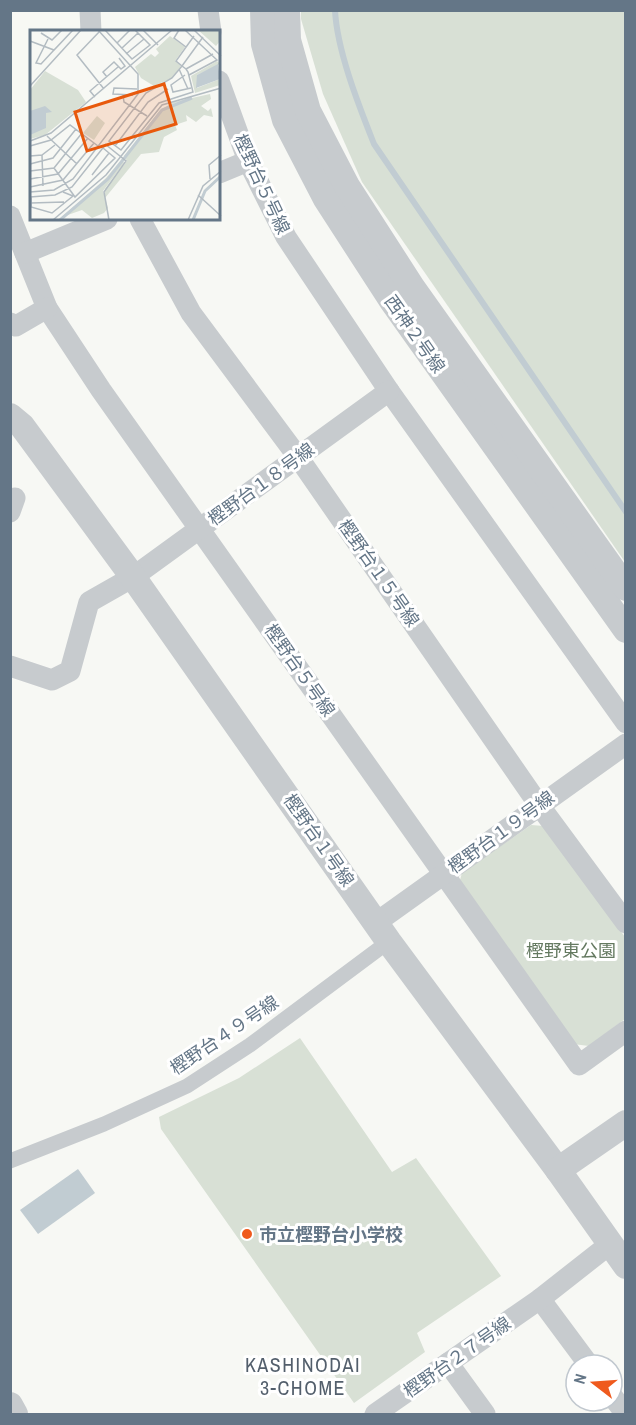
<svg xmlns="http://www.w3.org/2000/svg" width="636" height="1425" font-family="'Archivo Narrow','Noto Sans JP',sans-serif">
<rect width="100%" height="100%" fill="#f7f8f4"/>
<g fill="#d8e0d5">
<polygon points="301,11 625,11 625,562 362,182 323,94 301,19"/>
<polygon points="531,825 544,826 625,937 625,1019 589,1046 573,1044 460,880 462,873"/>
<polygon points="300,1038 392,1172 416,1158 501,1276 417,1333 425,1352 354,1403 161,1129 159,1117 239,1078"/>
</g>
<polygon fill="#c1ccd2" points="78,1169 95,1193 38,1234 20,1210"/>
<g fill="none" stroke-linecap="round" stroke-linejoin="round">
<path stroke="#c1ccd2" stroke-width="6" d="M335,10C337,51 359,106 374,144L626,512"/>
<polyline stroke="#c7cbce" stroke-width="15" points="10,1161 104,1124 187,1086 250,1045 380,948"/>
<g stroke="#c7cbce" stroke-width="21">
<polyline points="90,10 91,32"/>
<polyline points="208,10 211,32"/>
<polyline points="219,81 248,161 286,237 389,391 626,723"/>
<polyline points="219,173 248,161"/>
<polyline points="10,216 47,308 101,390 579,1065 626,1031"/>
<polyline points="140,219 191,313 298,457 539,805 626,923"/>
<polyline points="25,253 107,219"/>
<polyline points="10,323 16,326 47,308"/>
<polyline points="10,512 15,498"/>
<polyline points="10,666 52,680 70,671 89,602 133,577 389,391"/>
<polyline points="377,922 626,744"/>
<polyline points="540,1299 589,1365"/>
<polyline points="448,1363 485,1414"/>
<polyline points="612,1396 626,1414"/>
<polyline points="375,1414 540,1299 610,1244"/>
</g>
<g stroke="#c7cbce" stroke-width="26">
<polyline points="263,10 264,44 285,120 326,199 392,301 626,630"/>
<polyline points="287,10 288,40 308,111 347,186 412,287 626,588"/>
<polyline points="10,416 22,426 133,577 389,942 558,1170 626,1266"/>
<polyline points="558,1170 626,1123"/>
<polyline points="10,1405 15,1414"/>
</g>
</g>
<circle fill="#ef5a1d" stroke="#fff" stroke-width="2" cx="247" cy="1234" r="6"/>
<g text-anchor="middle" dominant-baseline="central" stroke-width="6" stroke-linejoin="round" paint-order="stroke">
<g font-size="18" fill="#647687" stroke="#fff">
<text transform="translate(262 184) rotate(65)">樫野台５号線</text>
<text transform="translate(415 334) rotate(55)">西神２号線</text>
<text transform="translate(261 484) rotate(-36)">樫野台１８号線</text>
<text transform="translate(379 573) rotate(55)">樫野台１５号線</text>
<text transform="translate(300 670) rotate(55)">樫野台５号線</text>
<text transform="translate(501 832) rotate(-36)">樫野台１９号線</text>
<text transform="translate(319 840) rotate(55)">樫野台１号線</text>
<text transform="translate(224 1035) rotate(-34)">樫野台４９号線</text>
<text transform="translate(457 1357) rotate(-35)">樫野台２７号線</text>
</g>
<g font-size="18" fill="#647960" stroke="#fff">
<text x="571" y="950">樫野東公園</text>
</g>
<g font-size="18" font-weight="bold" fill="#647687" stroke="#fff" text-anchor="start">
<text x="259" y="1234">市立樫野台小学校</text>
</g>
<g font-size="20" letter-spacing="1.5" fill="#535f6c" stroke="#fff">
<text x="303" y="1364">KASHINODAI<tspan x="303" dy="23">3-CHOME</tspan></text>
</g>
</g>
<g transform="translate(30 30)">
<rect width="190" height="190" fill="#f7f8f4"/>
<path d="M168,0H190V11L186,16ZM140,6L155,17L145,31L151,36L142,48L124,56L111,48L105,37L121,24L125,27L129,23L126,19ZM187,31L190,34L167,45V58L190,49V55L165,63L161,46ZM15,41L48,60L56,72L15,105L0,109V60ZM180,64L181,69L171,76L178,81L181,78L183,87L174,85L166,92L156,85L157,91L145,95L147,100L134,107L129,122L111,124L75,168V159L97,131L94,126L130,80L144,72ZM67,86L75,93L64,110L53,103ZM92,129L94,133L73,161L78,178L74,183L62,188L52,180L32,187L75,149Z" fill="#d8e0d5"/>
<path d="M188,34L190,49L166,58L167,45ZM15,76L22,82L16,83V98L0,105V81Z" fill="#c1ccd2"/>
<path fill="none" stroke="#c1ccd2" stroke-width="3" d="M30,190L78,149L132,80L162,68M163,190L175,161L191,146"/>
<path fill="none" stroke="#b3bcc2" stroke-width="1.5" d="M75,0L102,29L120,15L105,0M113,0L128,15M149,0L144,8L156,17M155,0L187,30L159,45M164,0L191,26M70,1L47,25L74,59M11,3L22,10L32,0M164,6L146,31L152,36L156,39L158,42L163,62L129,73L91,120L79,111L116,63L142,48L152,36L173,7M18,9L6,33L11,34L24,20M0,11L24,20L43,0M87,13L100,0M92,18L108,3M96,24L114,9M149,39L158,59M156,39L183,24M155,45L141,55L143,62L161,58M77,47L73,42L84,32L91,39L95,36L89,28M0,56L51,0M93,65L94,72L117,86M103,65L83,64L84,58L107,59M65,67L60,61L88,37M17,106L47,134M0,111L21,103L142,0M75,114L96,131L74,162L79,190M0,116L21,110L40,95L68,116M85,116L118,72L138,59M12,125L13,156M0,126L12,125L25,115M0,134L23,128L46,99M24,138L45,167L85,128L73,118M0,141L24,138L52,103M62,145L79,123M0,149L28,144L58,108M180,149L179,135L191,125M0,157L33,150L64,113M0,162L24,160L43,149L108,64V44L68,0M168,165L191,186M0,167L25,165L42,157L76,114M1,167V177L22,183L43,166L33,162M1,173L34,172M23,190L76,145L132,75L191,58M158,190L173,156L191,141"/>
<path fill="#e8590c" fill-opacity="0.15" stroke="#e8590c" stroke-width="3" d="M134,54L146,94L57,121L45,82Z"/>
<rect width="190" height="190" fill="none" stroke="#647687" stroke-width="3"/>
</g>
<rect width="636" height="1425" fill="none" stroke="#647687" stroke-width="24"/>
<g transform="translate(594 1383) rotate(287)"><circle r="28" fill="#ffffff" stroke="#c1c8cf" stroke-width="1.5"/>
<path d="M0-4.5L10 22L0 15L-10 22Z" fill="#ef5a1d"/>
<text y="-9" font-size="16" font-weight="bold" text-anchor="middle" fill="#647687">N</text>
</g>
</svg>
